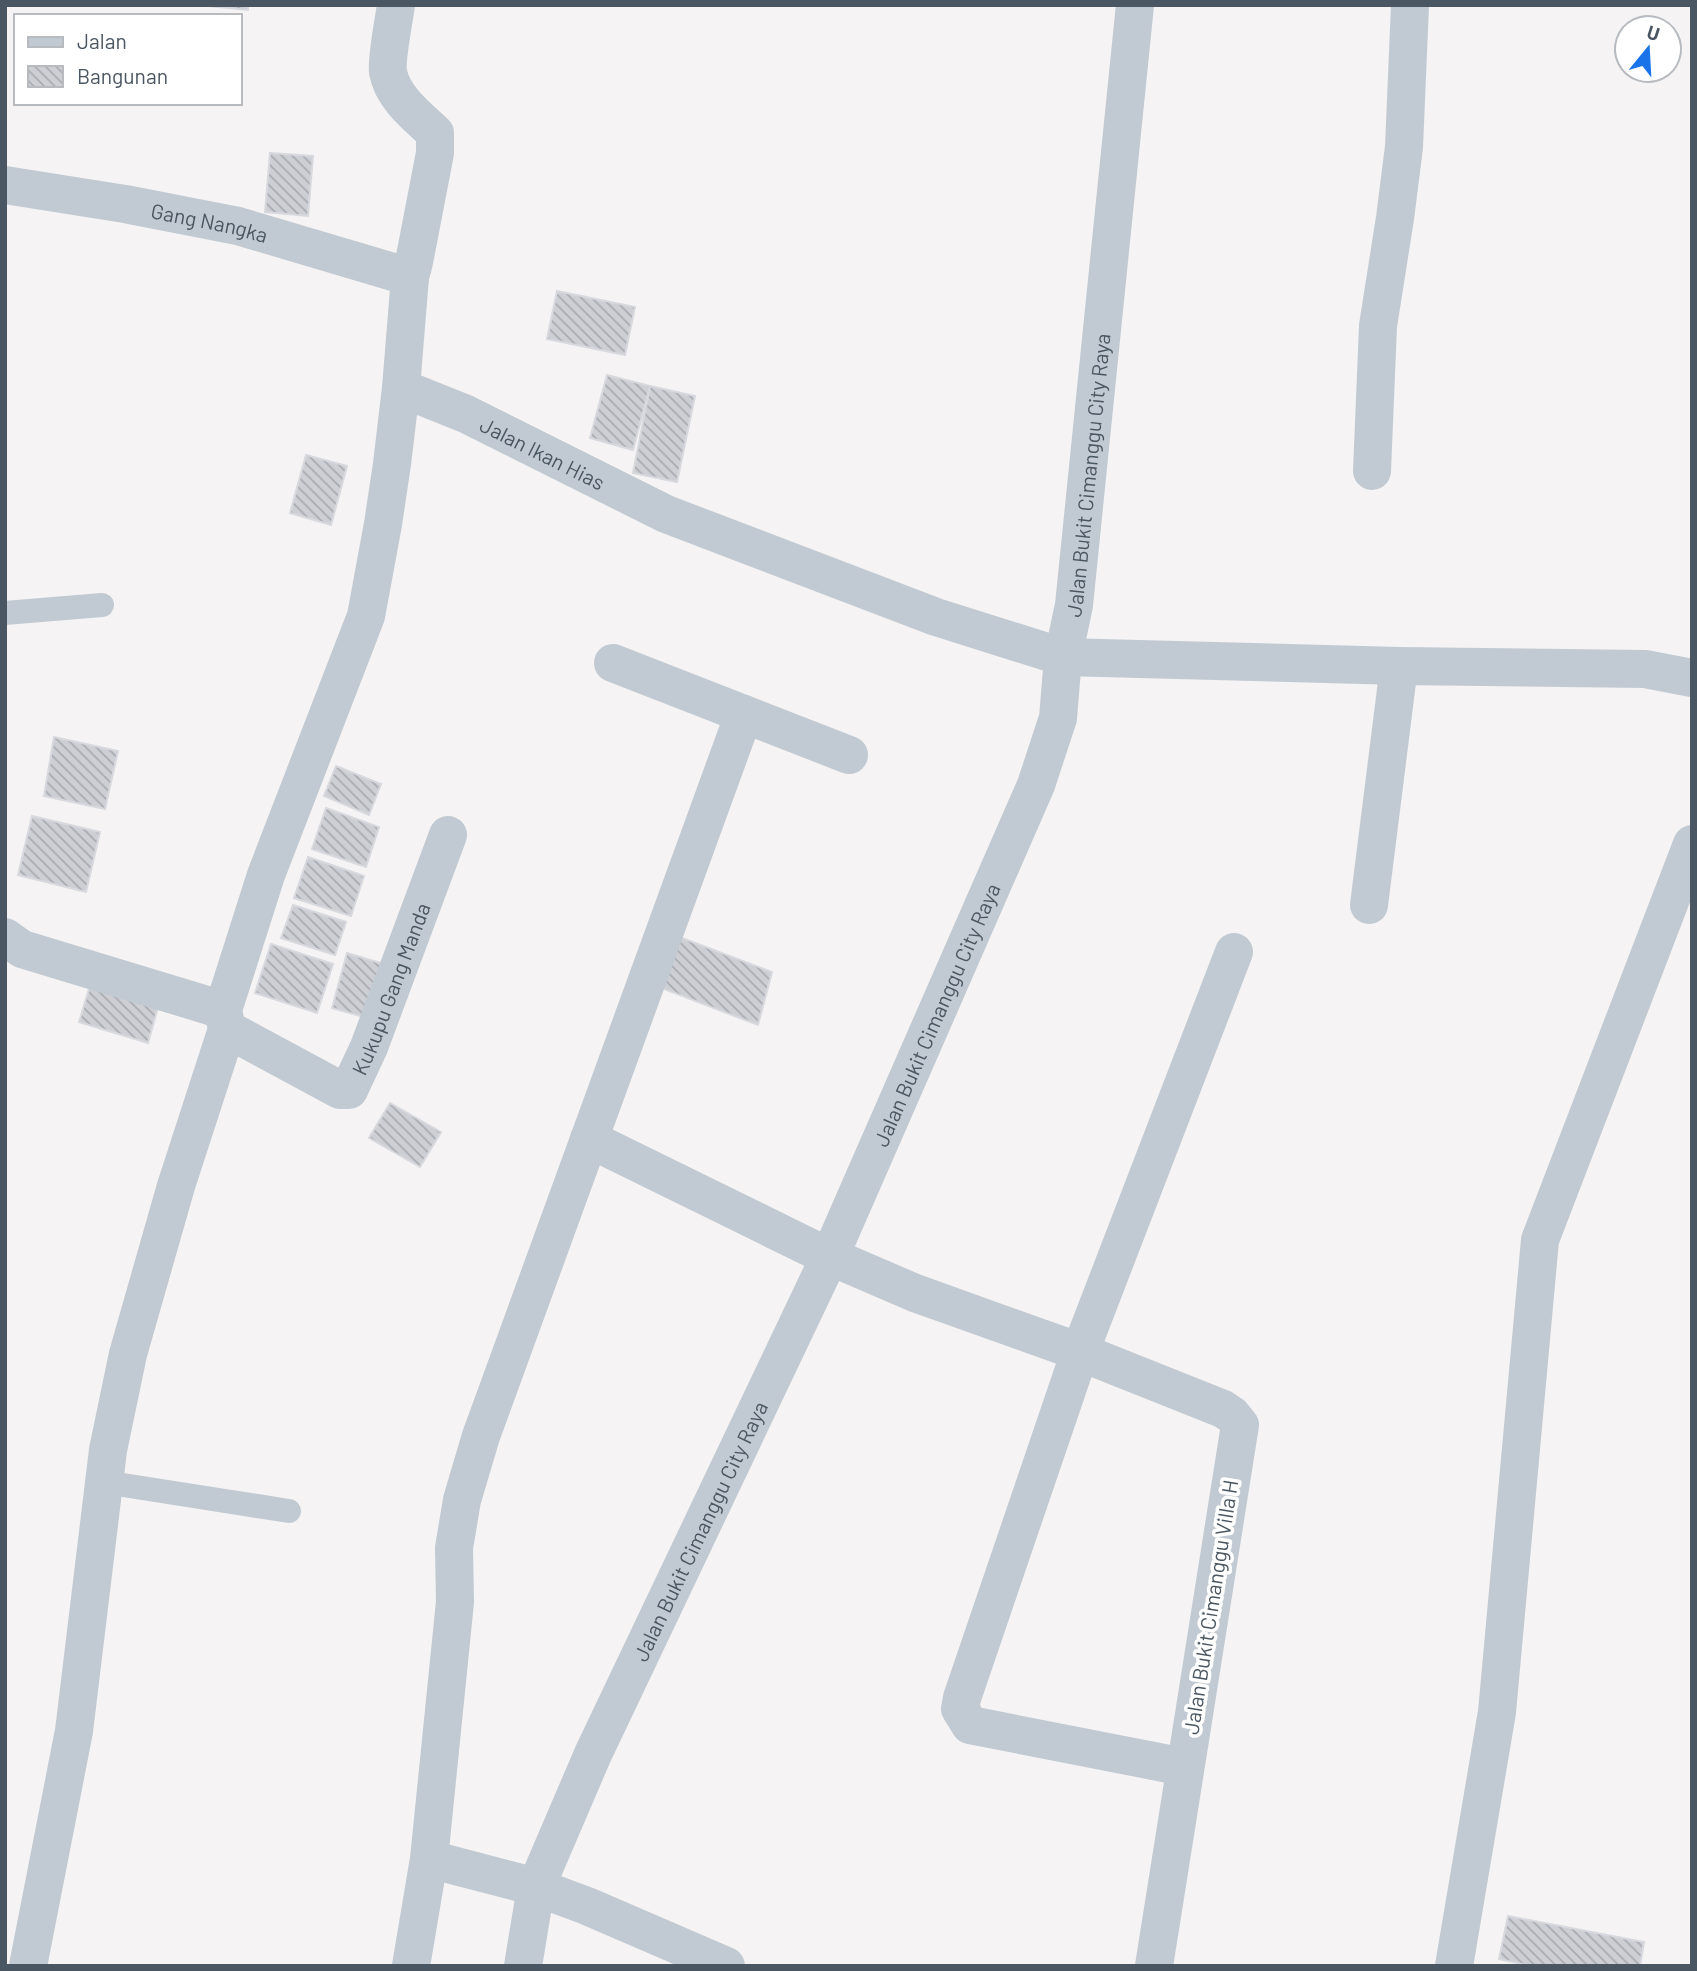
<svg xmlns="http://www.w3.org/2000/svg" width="1697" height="1971" font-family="Barlow,sans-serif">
<defs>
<pattern id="building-back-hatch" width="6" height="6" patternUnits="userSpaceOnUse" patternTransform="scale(1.75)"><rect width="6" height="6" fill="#cdcfd5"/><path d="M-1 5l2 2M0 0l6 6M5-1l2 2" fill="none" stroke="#a8abb0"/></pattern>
</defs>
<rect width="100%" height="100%" fill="#f5f3f3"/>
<g fill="url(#building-back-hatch)" stroke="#d7d9de" stroke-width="2">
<polygon points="198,5 248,5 248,10"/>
<polygon points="270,153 313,156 308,216 265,212"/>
<polygon points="557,291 635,307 625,355 547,339"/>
<polygon points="607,375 650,386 633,450 590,438"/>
<polygon points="650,386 695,396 677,482 633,473"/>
<polygon points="306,455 347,466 331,525 290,513"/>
<polygon points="54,737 118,751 105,809 44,796"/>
<polygon points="336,766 381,784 369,815 324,796"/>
<polygon points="326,808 379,827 366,867 312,849"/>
<polygon points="32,816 100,832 86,892 18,875"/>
<polygon points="308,857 364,876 351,916 294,898"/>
<polygon points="293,905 346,922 335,955 281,938"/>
<polygon points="669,933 772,972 758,1025 651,984"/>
<polygon points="271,944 333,964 317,1013 255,993"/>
<polygon points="347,953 387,965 371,1019 332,1008"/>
<polygon points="92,979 160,1000 148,1043 79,1022"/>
<polygon points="390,1103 441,1132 420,1167 369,1138"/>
<polygon points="1508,1916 1644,1942 1640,1966 1531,1966 1499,1959"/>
</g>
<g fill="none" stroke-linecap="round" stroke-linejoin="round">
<g stroke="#c1cad2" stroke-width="24">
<polyline points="5,613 102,605"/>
<polyline points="104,1482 289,1511"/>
</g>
<g stroke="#c1cad2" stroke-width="38">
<path id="s1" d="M5,185L125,204L238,226L410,277"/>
<path id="s2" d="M401,388L466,414L666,514L936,617L1063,657L1399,666L1645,669L1692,678"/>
<polyline points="1372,471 1378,326 1395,218 1404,147 1410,5"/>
<polyline points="613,663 849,755"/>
<polyline points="1369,905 1399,666"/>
<polyline points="5,937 22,949 223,1010"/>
<path id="s3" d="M227,1029L340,1090H349L369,1047L448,835"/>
<polyline points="589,1139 815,1250 915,1293 1080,1352 1223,1409 1232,1415 1240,1425 1154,1966"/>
<polyline points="1184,1767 970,1725 960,1709 962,1698 1080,1352 1234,952"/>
<polyline points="429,1859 536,1887 587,1906 726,1966"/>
<path d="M28,1966L74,1731L108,1450L128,1354L176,1186L227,1029L223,1010L266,875L366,616L383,524L392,464L401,388L410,277L414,262L435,153V133C417,116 393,98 388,72C386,59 394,20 396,5"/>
<polyline points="411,1966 429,1859 455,1602 454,1548 462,1500 481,1436 744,714"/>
<path id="s4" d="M523,1966L536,1887L593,1754L830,1256L1036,785L1058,718L1063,657L1074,605L1135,5"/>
<polyline points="1454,1966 1497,1712 1540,1240 1692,844"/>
</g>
</g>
<g text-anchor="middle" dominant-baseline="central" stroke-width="7" stroke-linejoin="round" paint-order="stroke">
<g font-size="21" fill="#4a5661" stroke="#fff">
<text stroke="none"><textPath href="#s1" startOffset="208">Gang Nangka</textPath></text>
<text stroke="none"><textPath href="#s2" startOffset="156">Jalan Ikan Hias</textPath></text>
<text stroke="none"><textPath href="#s4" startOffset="1606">Jalan Bukit Cimanggu City Raya</textPath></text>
<text stroke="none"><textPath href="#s3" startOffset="247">Kukupu Gang Manda</textPath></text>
<text stroke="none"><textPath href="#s4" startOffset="1040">Jalan Bukit Cimanggu City Raya</textPath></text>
<text stroke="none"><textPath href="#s4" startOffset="472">Jalan Bukit Cimanggu City Raya</textPath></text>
<text transform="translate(1210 1607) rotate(-81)">Jalan Bukit Cimanggu Villa H</text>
</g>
</g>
<rect width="1697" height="1971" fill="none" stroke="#4a5661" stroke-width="14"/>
<rect x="14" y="14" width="228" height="91" fill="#ffffff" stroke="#b7bbc0" stroke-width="2"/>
<rect x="28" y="37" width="35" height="10" fill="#c1cad2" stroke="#b7bbc0" stroke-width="2"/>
<text x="77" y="49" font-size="21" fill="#4a5661">Jalan</text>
<rect x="28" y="66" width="35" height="21" fill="url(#building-back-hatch)" stroke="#b7bbc0" stroke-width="2"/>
<text x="77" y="84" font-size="21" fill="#4a5661">Bangunan</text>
<g transform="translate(1648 49) rotate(18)"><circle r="33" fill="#ffffff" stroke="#b7bbc0" stroke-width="2"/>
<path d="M0-5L12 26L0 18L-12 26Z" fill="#1a73e8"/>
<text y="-10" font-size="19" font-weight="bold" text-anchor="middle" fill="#4a5661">U</text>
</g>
</svg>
